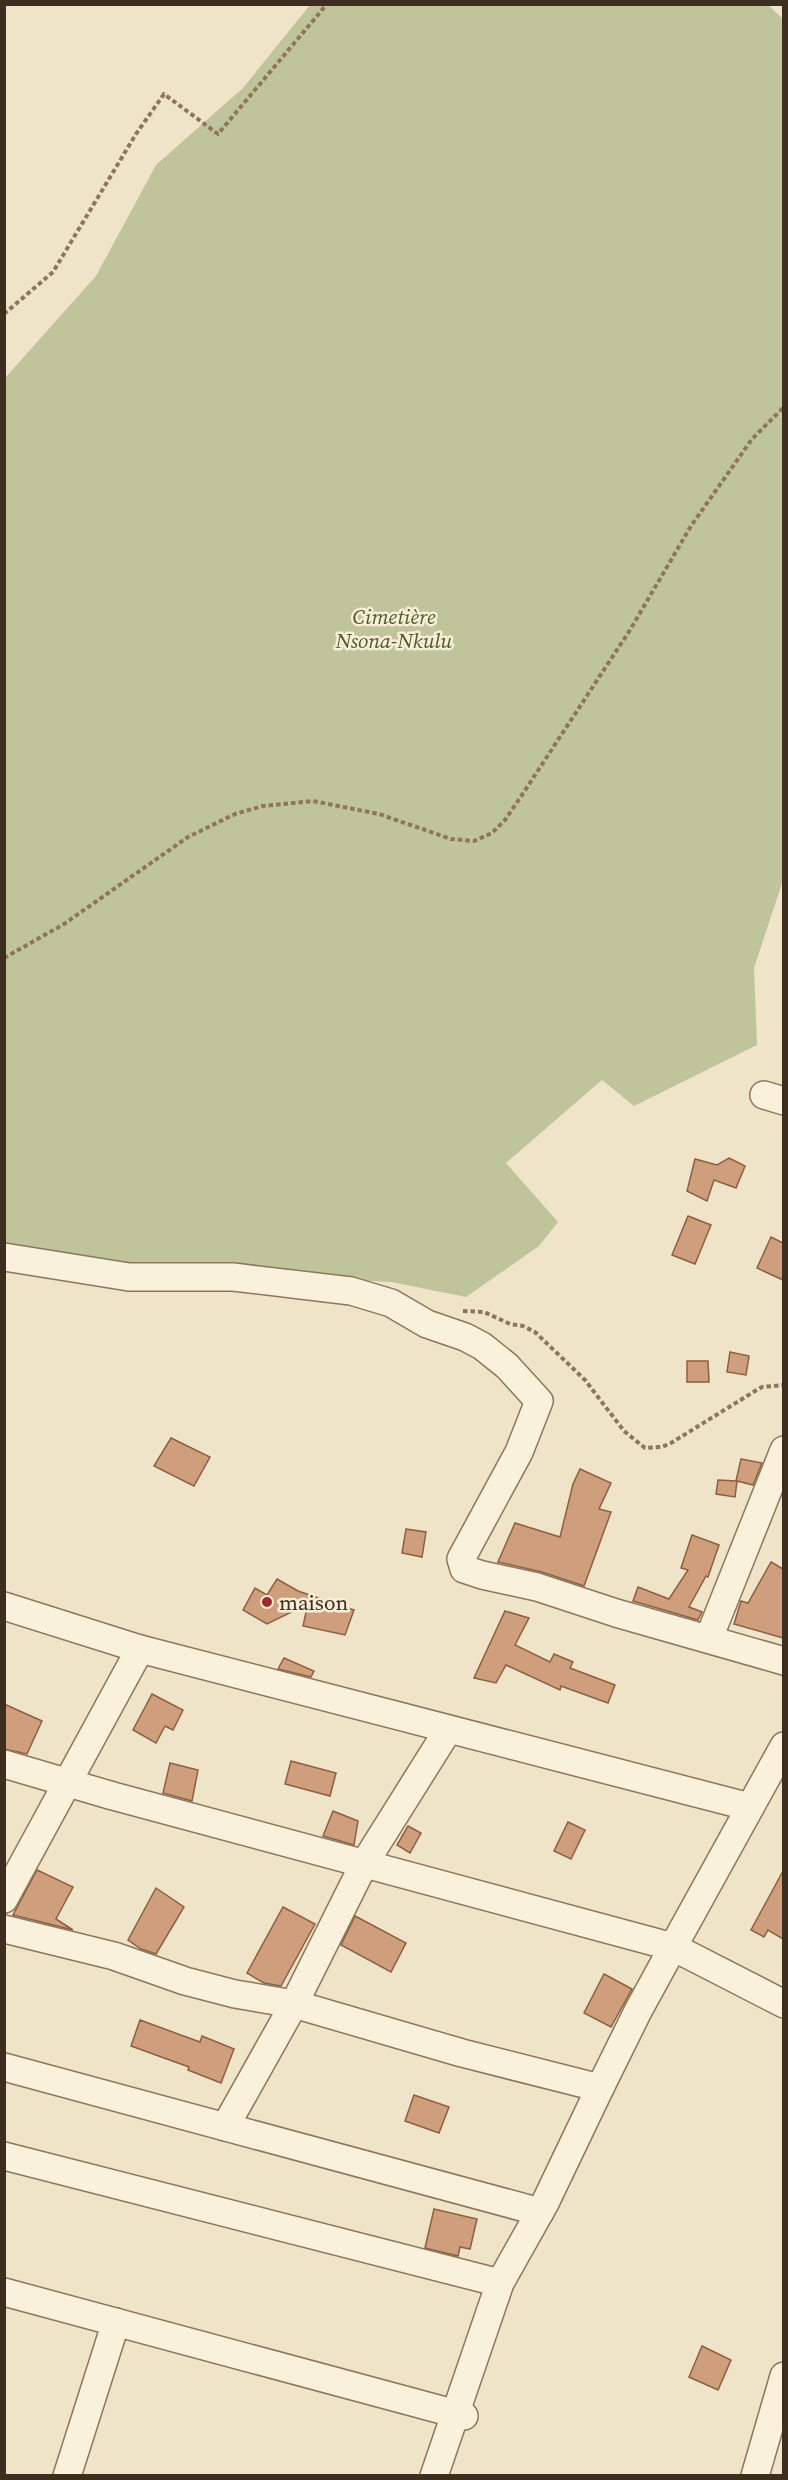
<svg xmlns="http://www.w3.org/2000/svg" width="788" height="2480" font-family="'Source Serif 4',serif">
<rect width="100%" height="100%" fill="#f0e4c8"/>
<polygon fill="#bfc49a" points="310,5 768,5 784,20 784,877 754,968 757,1045 634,1106 602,1080 506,1163 558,1222 539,1246 466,1297 391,1282 168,1270 5,1250 5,378 96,276 156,165 243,88"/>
<g fill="#cf9f7d" stroke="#8d5f41" stroke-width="1.5">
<polygon points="729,1158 745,1166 736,1188 714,1180 707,1201 687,1191 695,1159 717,1165"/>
<polygon points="688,1216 711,1225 695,1264 672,1255"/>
<polygon points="771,1237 783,1243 783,1280 757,1268"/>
<polygon points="730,1352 749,1356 746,1375 727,1372"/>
<polygon points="687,1361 708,1361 709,1382 687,1382"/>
<polygon points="171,1438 210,1457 194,1486 154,1466"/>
<polygon points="741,1459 762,1463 753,1485 737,1481 735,1497 716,1494 718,1480 736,1481"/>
<polygon points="580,1469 611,1483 599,1509 611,1512 584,1586 542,1572 498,1562 515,1523 560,1537 573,1484"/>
<polygon points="406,1529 426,1532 422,1557 402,1553"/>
<polygon points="692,1535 719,1545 708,1577 706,1576 689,1607 702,1612 698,1620 633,1601 638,1587 669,1599 688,1570 681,1568"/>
<polygon points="771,1562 783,1569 783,1638 734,1624 741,1601 748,1603"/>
<polygon points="277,1579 298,1591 354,1610 345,1635 303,1626 308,1604 267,1624 243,1610 255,1588 267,1595"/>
<polygon points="505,1611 529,1618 515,1645 550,1662 554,1654 573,1662 570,1668 615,1685 608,1703 561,1686 560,1690 506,1665 496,1683 474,1678"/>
<polygon points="284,1658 314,1671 311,1677 278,1669"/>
<polygon points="152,1694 183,1710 173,1730 165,1726 156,1743 133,1730"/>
<polygon points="4,1704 42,1721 27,1754 4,1749"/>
<polygon points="291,1761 336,1773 330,1796 285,1784"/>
<polygon points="170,1763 198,1770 192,1801 163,1793"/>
<polygon points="333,1811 358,1821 354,1845 323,1836"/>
<polygon points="568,1822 585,1830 571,1859 554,1851"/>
<polygon points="408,1826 421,1833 410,1853 397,1845"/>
<polygon points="37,1870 73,1887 56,1919 73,1930 13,1915"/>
<polygon points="783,1871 783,1939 768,1930 764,1937 751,1930"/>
<polygon points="156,1888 184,1907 156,1954 141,1949 128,1940"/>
<polygon points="283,1907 315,1924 281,1986 264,1983 247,1973"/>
<polygon points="355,1916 406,1943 391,1972 341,1945"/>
<polygon points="604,1974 632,1989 611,2027 584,2013"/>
<polygon points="140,2020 200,2042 202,2036 234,2049 221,2083 188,2070 189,2067 131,2046"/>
<polygon points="414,2095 449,2107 439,2133 405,2121"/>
<polygon points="434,2209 477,2219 470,2249 460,2247 458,2256 425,2248"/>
<polygon points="702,2346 731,2360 718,2390 689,2377"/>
</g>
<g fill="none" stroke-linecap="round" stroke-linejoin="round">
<g stroke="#8d765c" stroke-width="30">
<g id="minor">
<polyline points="764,1095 784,1101"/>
<polyline points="4,1257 129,1277 233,1277 351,1291 391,1303 427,1324 465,1337 482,1346 507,1366 539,1401 519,1452 461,1559 464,1569 482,1575 537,1587 616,1613 784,1661"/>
<polyline points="4,1606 140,1649 750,1807"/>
<polyline points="709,1638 784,1450"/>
<polyline points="4,1764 113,1796 673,1947 784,1746"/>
<polyline points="4,1899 140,1649"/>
<polyline points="4,1929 114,1956 185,1981 235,1994 294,2004 462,2053 600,2088 638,2011 673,1947 784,2004"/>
<polyline points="4,2067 540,2212"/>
<polyline points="225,2127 294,2004 364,1864 448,1730"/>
<polyline points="4,2156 500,2283"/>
<polyline points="4,2292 464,2416"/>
<polyline points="67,2476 116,2322"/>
<polyline points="434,2476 500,2283 545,2203 600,2088"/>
<polyline points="755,2476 784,2376"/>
</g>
</g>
<g stroke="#8d765c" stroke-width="4" stroke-dasharray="4.5 3" stroke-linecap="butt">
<polyline points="4,314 53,272 136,134 164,94 218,134 327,4"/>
<polyline points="4,958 64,924 188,837 235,814 263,806 313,801 379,814 451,839 474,841 492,833 505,820 520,798 630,630 691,526 752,439 784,407"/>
<polyline points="463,1311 484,1312 510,1324 523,1326 535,1332 585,1380 624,1431 645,1448 662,1447 671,1443 755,1391 762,1387 784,1385"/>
</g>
<use href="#minor" stroke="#faf1dc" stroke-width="27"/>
</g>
<circle fill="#9e2a2b" stroke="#f7eed8" stroke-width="2" cx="267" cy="1602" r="6"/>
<g text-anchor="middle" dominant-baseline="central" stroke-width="5" stroke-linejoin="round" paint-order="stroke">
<g font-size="21" font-style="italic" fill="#4d5a26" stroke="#f7eed8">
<text x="394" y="616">Cimetière<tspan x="394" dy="24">Nsona-Nkulu</tspan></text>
</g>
<g font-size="21" fill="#3d2e20" stroke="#f7eed8" text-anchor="start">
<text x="279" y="1602">maison</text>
</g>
</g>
<rect width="788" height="2480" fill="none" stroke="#3d2e20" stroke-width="12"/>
</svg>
